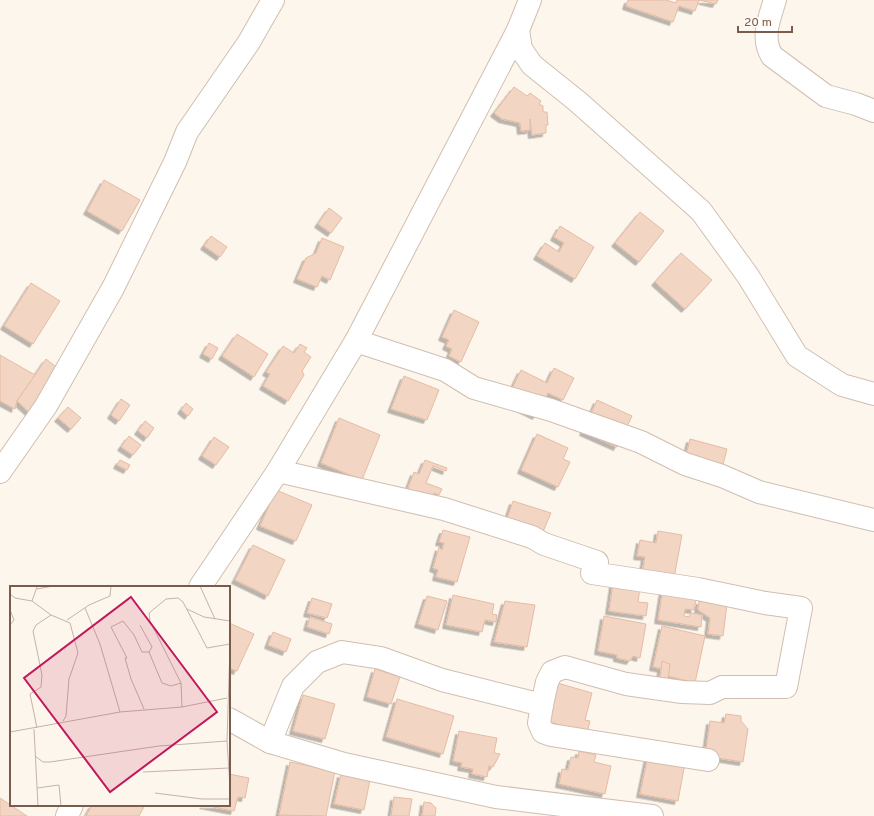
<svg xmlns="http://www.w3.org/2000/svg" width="874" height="816" font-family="Overpass,sans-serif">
<defs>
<filter id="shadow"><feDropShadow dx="-3.5" dy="3.5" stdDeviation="0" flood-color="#0004"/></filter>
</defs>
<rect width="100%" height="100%" fill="#fdf6ec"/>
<g fill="#f3d5c3" stroke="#e6bba3" filter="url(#shadow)">
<polygon points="628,0 666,0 676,3 677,0 718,0 716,4 699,0 695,11 679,6 673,22 626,6"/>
<polygon points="514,87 527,96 530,93 541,101 539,104 543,106 543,112 547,112 548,125 546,125 546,133 532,135 530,119 530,130 521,131 520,123 502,119 494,113"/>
<polygon points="104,180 140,200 122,231 87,211"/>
<polygon points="329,208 342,218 331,233 318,224"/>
<polygon points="640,212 664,231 639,262 615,243"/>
<polygon points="560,226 594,247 575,279 537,256 545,243 559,252 564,243 554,237"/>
<polygon points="211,236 227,247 220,257 204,246"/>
<polygon points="322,238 344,247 330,280 322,276 317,287 297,279 306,258 316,253"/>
<polygon points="681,253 712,280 685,309 655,282"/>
<polygon points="31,283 60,301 33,344 4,326"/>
<polygon points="454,310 479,322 461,362 449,356 452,349 446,346 449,340 442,337"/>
<polygon points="237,334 268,354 254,377 222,356"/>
<polygon points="209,343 218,348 212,359 203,354"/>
<polygon points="300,344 307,348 304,352 311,357 302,371 304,375 288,401 263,386 270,374 266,372 283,346 294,353"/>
<polygon points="0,355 35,375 17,401 15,409 0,401"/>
<polygon points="46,359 59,369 31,414 17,401"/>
<polygon points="554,368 574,378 563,400 548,393 536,416 506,401 521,370 547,383"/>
<polygon points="404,376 439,390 427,420 391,409"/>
<polygon points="121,399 130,405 119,421 111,415"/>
<polygon points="597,400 632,416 617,447 583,432"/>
<polygon points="186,403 193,409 188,416 181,410"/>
<polygon points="68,407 81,418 71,429 58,418"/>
<polygon points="339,418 380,435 362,480 321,463"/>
<polygon points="145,421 154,428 147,438 138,431"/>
<polygon points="537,434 568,448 563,459 570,462 558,487 521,470"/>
<polygon points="129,436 141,445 133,455 121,447"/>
<polygon points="214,437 229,447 216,465 202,456"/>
<polygon points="690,439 727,449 721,472 684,463"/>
<polygon points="120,460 130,465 127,470 117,465"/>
<polygon points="425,460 447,468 446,471 433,466 426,483 442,489 439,495 434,493 430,503 407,491 414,472 419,474"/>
<polygon points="276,490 312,505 296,541 260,526"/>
<polygon points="513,501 551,513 542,534 506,522"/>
<polygon points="443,530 470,537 457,582 436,577 438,570 433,568 439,547 442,550 444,543 439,542"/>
<polygon points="658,531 682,535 674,578 642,573 645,557 637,556 640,540 656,543"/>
<polygon points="253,545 285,560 268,596 235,580"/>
<polygon points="613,584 640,587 638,602 648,603 646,616 609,611"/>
<polygon points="663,589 697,594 694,610 685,609 684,616 689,617 691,613 702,615 701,627 658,620"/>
<polygon points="453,595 494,604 492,614 497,615 496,622 485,620 482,632 446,625"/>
<polygon points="427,596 447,601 438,630 418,624"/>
<polygon points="312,598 332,604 327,618 307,613"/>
<polygon points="505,601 535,605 527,647 494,642"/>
<polygon points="699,601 727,604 723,636 708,634 710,618 698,610"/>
<polygon points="604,616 646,624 640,658 633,656 630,661 617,658 617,655 598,651"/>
<polygon points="310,617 332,624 329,634 307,627"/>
<polygon points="229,623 254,634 237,671 229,668"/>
<polygon points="662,626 705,636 695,683 668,676 669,670 653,667"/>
<polygon points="273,632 291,639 286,652 268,645"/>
<polygon points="662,661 670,664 668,679 660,678"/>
<polygon points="375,669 400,677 391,704 367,697"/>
<polygon points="554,682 592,693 585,720 590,721 587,733 543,720"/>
<polygon points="303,695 335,704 325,739 293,731"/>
<polygon points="397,699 454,716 443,754 386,737"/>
<polygon points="726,714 741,716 741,721 748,729 743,762 705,756 710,721 724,723"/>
<polygon points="459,731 497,738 494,753 500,754 493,767 489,766 487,777 472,774 473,769 461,767 462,763 453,761"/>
<polygon points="579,751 596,755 594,762 611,766 605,794 559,784 562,769 568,770 571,757 578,758"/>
<polygon points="648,756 685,763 678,801 640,794"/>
<polygon points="290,762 335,771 326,816 279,815"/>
<polygon points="229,774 249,778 245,798 238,797 234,811 203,805 229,805"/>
<polygon points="341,774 370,780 364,810 334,804"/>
<polygon points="394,797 412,799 409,816 391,816"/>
<polygon points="0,798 27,816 0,816"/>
<polygon points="424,802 431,803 436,808 435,816 422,816"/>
<polygon points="92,805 145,805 139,816 86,816"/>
</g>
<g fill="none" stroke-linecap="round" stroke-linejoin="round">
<g stroke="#d1beb0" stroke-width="24">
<g id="minor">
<path d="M775,0C769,19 761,38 772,56L826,96L856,104L874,111"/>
<polyline points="518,30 521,49 532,65 577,101 701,211 748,276 797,356 842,385 874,394"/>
<polyline points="356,341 445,370 474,388 551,410 641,442 685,464 722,476 759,492 874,520"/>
<polyline points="0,472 46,406 113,288 175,162 187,132 249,42 273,0"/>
<polyline points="200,587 278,471 356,341 518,30 530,0"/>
<polyline points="542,705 539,723 543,732 551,735 708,760"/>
<polyline points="229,719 270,742 344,764 496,797 652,816"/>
<polyline points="270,742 293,686 317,662 342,652 381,658 442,680 542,705 547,682 552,672 565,667 626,684 682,692 710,693 722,687 786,687 801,608 765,603 698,589 592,573 597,562 544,544 532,537 444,509 278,471"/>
<polyline points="67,816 72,805"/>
</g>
</g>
<use href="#minor" stroke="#fff" stroke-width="22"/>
</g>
<g transform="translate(10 586)">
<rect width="220" height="220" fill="#fdf6ec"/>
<path fill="none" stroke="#c5b3a7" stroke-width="1" d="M190,0L205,33M27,3L43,0M0,8L5,12L22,15L41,29L60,37L68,67L59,93L56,130L53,135M22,15L27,1M75,22L90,58L110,126M177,23L194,31L220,35M0,24L4,34L0,39M57,34L79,19L100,10L101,0M130,39L142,61L139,66M220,59L217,155L220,201M172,121L171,97L140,35L139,27L156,13L168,12L173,16L197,62L220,58M134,123L121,93L115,72H117L101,41L113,35L124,49L132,66H139L152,97L161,100L171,97M27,142L20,108L31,101L32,89L23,45L26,39L41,29M24,143L28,220M0,146L110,126L172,121L217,112M25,170L33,176H40L149,160L217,155M133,186L219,182M27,202L49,199L51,220M145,207L192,213H220"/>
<path fill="#c2185b" fill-opacity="0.15" stroke="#c2185b" stroke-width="2" d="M121,11L207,126L100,206L14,92Z"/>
<rect width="220" height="220" fill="none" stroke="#7a5c4d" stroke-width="2"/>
</g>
<path d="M738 26v6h54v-6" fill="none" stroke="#7a5c4d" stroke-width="2"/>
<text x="744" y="26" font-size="12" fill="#7a5c4d" stroke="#fffaf3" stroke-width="3" paint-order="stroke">20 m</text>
</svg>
